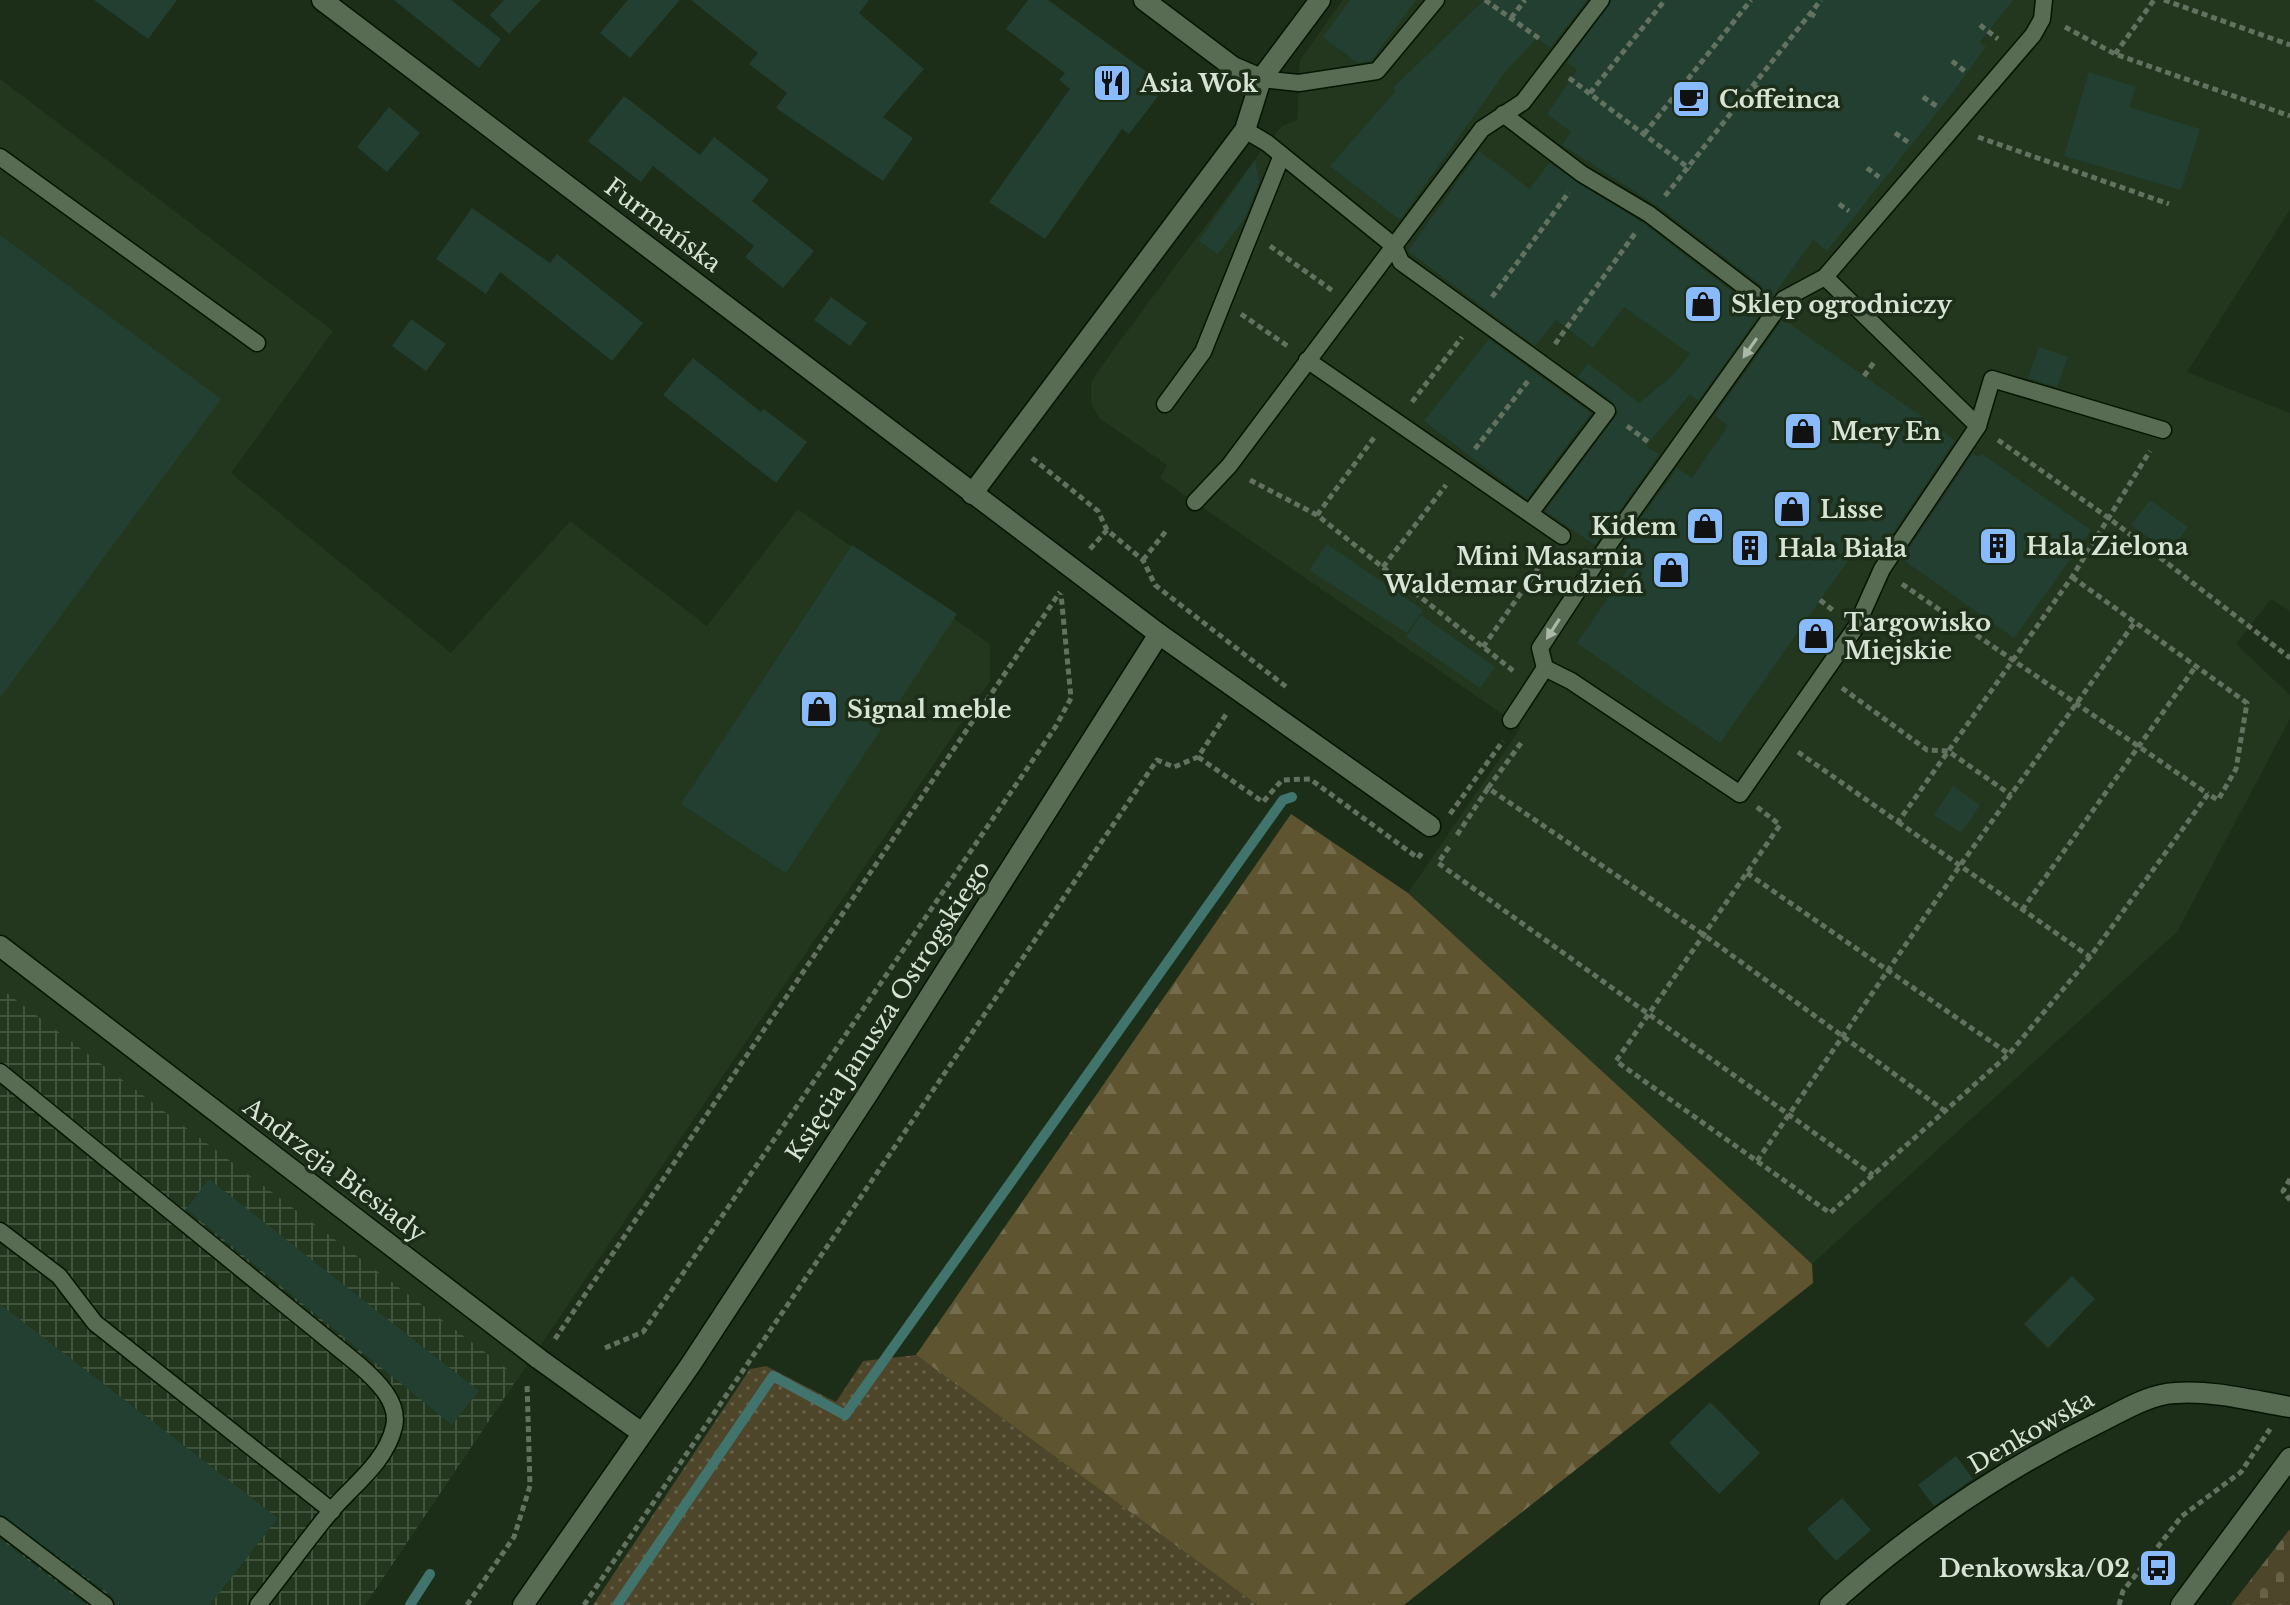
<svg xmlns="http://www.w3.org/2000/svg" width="2290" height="1605" font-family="'Libre Baskerville',serif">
<defs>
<pattern id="industrial-grid" width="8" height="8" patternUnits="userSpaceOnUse" patternTransform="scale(2)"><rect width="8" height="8" fill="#22371d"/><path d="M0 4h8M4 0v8" fill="none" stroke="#41543d"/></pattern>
<pattern id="green-dots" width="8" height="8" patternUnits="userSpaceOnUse" patternTransform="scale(2)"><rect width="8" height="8" fill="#4e462a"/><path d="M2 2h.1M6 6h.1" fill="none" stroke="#676148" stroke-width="1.8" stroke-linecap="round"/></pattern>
<pattern id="forest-firs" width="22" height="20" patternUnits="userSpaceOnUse" patternTransform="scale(2)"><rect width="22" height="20" fill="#5f5430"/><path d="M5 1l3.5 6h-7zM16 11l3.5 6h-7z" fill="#756c4d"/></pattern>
<pattern id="cemetery-stones" width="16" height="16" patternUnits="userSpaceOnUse" patternTransform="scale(2)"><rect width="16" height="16" fill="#4e462a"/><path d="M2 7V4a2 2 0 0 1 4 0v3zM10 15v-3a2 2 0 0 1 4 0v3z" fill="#676148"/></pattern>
</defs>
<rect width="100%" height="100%" fill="#1c2d18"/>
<g fill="#22371d">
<polygon points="1343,0 2290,0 2290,210 2187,372 2290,413 2290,611 2271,599 2236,644 2290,695 2290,719 2177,932 1812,1264 1408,893 1521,727 1160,478 1167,465 1099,418 1091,403 1091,383 1097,372 1261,151 1282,126 1297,120 1300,60"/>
<polygon points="0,79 333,331 231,473 451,653 570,521 707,626 798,509 990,644 990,681 365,1605 0,1605"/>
</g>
<polygon fill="url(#industrial-grid)" points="0,988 518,1377 365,1605 0,1605"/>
<polygon fill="url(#green-dots)" points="916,1355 1257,1605 593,1605 750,1369 766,1366 836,1402 863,1361"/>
<polygon fill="url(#forest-firs)" points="1291,814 1408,893 1812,1264 1813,1283 1404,1605 1257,1605 916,1355"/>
<polygon fill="url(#cemetery-stones)" points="2290,1528 2290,1605 2231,1605 2290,1529"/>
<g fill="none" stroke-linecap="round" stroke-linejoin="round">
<g stroke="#42746e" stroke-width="10">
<polyline points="410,1605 430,1574"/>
<polyline points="617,1605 773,1376 845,1415 1283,800 1292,797"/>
</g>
</g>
<g fill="#223f32">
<polygon points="94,0 177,0 148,39"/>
<polygon points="394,0 451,0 501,39 479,68"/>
<polygon points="504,0 541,0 509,34 490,15"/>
<polygon points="628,0 680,0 630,58 600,33"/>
<polygon points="691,0 869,0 859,13 924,69 883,117 913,138 883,181 776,108 787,93 749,64 758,53"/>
<polygon points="1028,0 1048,0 1166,86 1129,134 1122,129 1045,239 989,202 1070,89 1059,80 1065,73 1006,29"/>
<polygon points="1350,0 1416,0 1371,61 1358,63 1323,37"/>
<polygon points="1484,0 1587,0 1550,48 1537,38 1506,71 1400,220 1330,166 1396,91 1393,88"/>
<polygon points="1612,0 2013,0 1980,42 1986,47 1947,100 1827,251 1813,240 1698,401 1690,394 1646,446 1659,455 1595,545 1545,511 1618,413 1613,402 1578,377 1588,363 1639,403 1671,377 1690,354 1624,307 1593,348 1556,320 1535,346 1408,251 1479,151 1530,189 1549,163 1643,223 1747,303 1762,301 1765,295 1761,285 1656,205 1562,145 1571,132 1547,114 1577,70 1567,62"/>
<polygon points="2089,72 2136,87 2129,107 2200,129 2181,190 2064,156"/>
<polygon points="624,96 700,155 714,137 769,180 752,201 814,251 783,288 745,257 754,246 653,166 641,182 588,141"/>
<polygon points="389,107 420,133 387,172 357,147"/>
<polygon points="1255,160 1259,182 1245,218 1218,254 1199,241"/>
<polygon points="472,208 550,263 557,254 643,323 612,361 500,272 486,294 436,259"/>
<polygon points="0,235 221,399 0,698"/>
<polygon points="831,297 867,323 850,346 814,320"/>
<polygon points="411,319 446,344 426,371 392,346"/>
<polygon points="1783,319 1955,440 1884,547 1866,535 1720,743 1577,643 1628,569 1613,558 1677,468 1692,478 1728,426 1715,415"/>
<polygon points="1489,339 1591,413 1527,499 1424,421"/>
<polygon points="2039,347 2068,357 2057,387 2028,378"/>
<polygon points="693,358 761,412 764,409 807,442 776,483 663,395"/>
<polygon points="1973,453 1979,457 1982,454 2091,530 2014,638 1902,559"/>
<polygon points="2150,500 2188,527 2170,552 2131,525"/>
<polygon points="1327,544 1423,610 1407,633 1309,570"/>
<polygon points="852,545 957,614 786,873 681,804"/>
<polygon points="1421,615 1495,667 1480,688 1406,637"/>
<polygon points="1953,786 1980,805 1961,833 1934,815"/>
<polygon points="209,1179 479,1391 452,1425 186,1209"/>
<polygon points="2072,1276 2095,1299 2048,1348 2024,1324"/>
<polygon points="0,1304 278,1518 210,1605 116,1605 112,1596 0,1514"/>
<polygon points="1710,1402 1760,1453 1719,1494 1669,1443"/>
<polygon points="1956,1456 1973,1479 1934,1506 1918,1485"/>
<polygon points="1842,1498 1871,1530 1836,1561 1807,1529"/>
<polygon points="0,1539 87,1605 0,1605"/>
</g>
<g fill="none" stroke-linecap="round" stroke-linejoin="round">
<g stroke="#051503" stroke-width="19">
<g id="service">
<polyline points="1261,79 1299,83 1377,71 1436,0"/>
<polyline points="1503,114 1582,174 1649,214 1754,294"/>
<polyline points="0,157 257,343"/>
<polyline points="1307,360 1562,536"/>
<polyline points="1165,404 1203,352 1282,155"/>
<polyline points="1978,426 1992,379 2163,430"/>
<polyline points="1195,502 1229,466 1394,246 1267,143 1245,130"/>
<polyline points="1530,513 1607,411 1401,262 1394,246 1482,129 1523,102 1601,0"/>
<polyline points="1545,668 1540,648 1599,558 1784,299 1825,277 2033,35 2042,19 2044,0"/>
<polyline points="1511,720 1545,668 1571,681 1740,794 1856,627 1882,569 1978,426 1825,277"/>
<path d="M0,1072L359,1365C376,1380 400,1402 394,1427C386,1462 353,1485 331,1511C306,1541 283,1574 258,1605"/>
<polyline points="0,1231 59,1276 95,1323 332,1511"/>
<polyline points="0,1525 105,1605"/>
</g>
</g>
<g stroke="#051503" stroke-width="23">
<g id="minor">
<polyline points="322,0 1159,634 1430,826"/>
<polyline points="1144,0 1233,67 1261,79"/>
<polyline points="972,494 1245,130 1261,79 1320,0"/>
<polyline points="0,946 539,1359 642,1433"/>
<polyline points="523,1605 691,1364 869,1092 1159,634"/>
<path d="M1830,1605C1911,1532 2004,1469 2102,1421C2124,1410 2150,1394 2175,1393C2214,1390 2253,1401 2290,1407"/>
<polyline points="2181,1605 2290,1458"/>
</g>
</g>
<g stroke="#637260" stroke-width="5" stroke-dasharray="6 4" stroke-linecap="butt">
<polyline points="1485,0 1540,39"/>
<polyline points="2164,0 2290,45"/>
<polyline points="1810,13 1817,18"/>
<polyline points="1511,18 1525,0"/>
<polyline points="1980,25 1998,39"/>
<polyline points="2065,27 2115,54 2290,116"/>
<polyline points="2115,54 2154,0"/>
<polyline points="1952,61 1967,73"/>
<polyline points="1569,78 1690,169"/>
<polyline points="1754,86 1762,91"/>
<polyline points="1590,93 1665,0"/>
<polyline points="1923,97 1938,107"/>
<polyline points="1895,133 1908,142"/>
<polyline points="1644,134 1751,0"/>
<polyline points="1978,137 2169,204"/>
<polyline points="1867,168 1879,177"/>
<polyline points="1665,196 1821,0"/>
<polyline points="1839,204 1849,211"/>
<polyline points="1270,246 1333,291"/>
<polyline points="1492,297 1569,192"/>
<polyline points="1241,314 1289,347"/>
<polyline points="1555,344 1636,232"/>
<polyline points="1864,376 1875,361"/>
<polyline points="1412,402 1462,337"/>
<polyline points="1627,426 1651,444"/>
<polyline points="1998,440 2110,519 2290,658"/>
<polyline points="1475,449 1528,381"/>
<polyline points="1032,458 1098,511 1107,530 1143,560 1155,585 1289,689"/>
<polyline points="1250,480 1317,515 1516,673"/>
<polyline points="1317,515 1376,435"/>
<polyline points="1090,549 1107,530"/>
<polyline points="1143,560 1166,531"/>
<polyline points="1383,567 1446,485"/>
<polyline points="1902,584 2208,794"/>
<polyline points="1820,600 1835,612"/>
<polyline points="1483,647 1547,556"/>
<polyline points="1842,688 1927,750 1948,751 2011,795"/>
<polyline points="1521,743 1488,788 1704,935 1945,1111"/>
<polyline points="1798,752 1898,822 2072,577 2150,451"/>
<polyline points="1198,757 1263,802 1282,780 1310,779 1418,858 1423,851"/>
<polyline points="1757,807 1780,825 1616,1061 1830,1213 2009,1054 2090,957 2208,794 2218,800 2236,769 2247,703 2072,577"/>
<polyline points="1450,814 1503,741"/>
<polyline points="1898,822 2090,957"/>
<polyline points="1457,835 1488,788"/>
<polyline points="1449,847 1438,863 1873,1175"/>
<polyline points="1747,873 2009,1054"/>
<polyline points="2022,910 2196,666"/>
<polyline points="1757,1161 1959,867 2135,622"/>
<polyline points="2290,1179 2283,1191 2290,1200"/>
<polyline points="555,1339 1060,592"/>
<polyline points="605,1348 643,1332 1056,726 1071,698 1061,594"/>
<polyline points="467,1605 514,1537 530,1486 527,1383"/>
<polyline points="584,1605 1157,760 1174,767 1198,757 1227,713"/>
<polyline points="2119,1605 2123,1591 2182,1516 2241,1472 2270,1429"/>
</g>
<use href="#service" stroke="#586c54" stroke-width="16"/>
<use href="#minor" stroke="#586c54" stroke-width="20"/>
</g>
<defs><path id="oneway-solid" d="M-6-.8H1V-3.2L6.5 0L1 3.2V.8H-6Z" transform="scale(2)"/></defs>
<g fill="#abb9a8">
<use href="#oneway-solid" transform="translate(1750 348) rotate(125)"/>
<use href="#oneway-solid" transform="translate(1553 629) rotate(123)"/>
</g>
<defs>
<g id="restaurant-square" transform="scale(2)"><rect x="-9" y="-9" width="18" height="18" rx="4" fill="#89bafc" stroke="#1c2d18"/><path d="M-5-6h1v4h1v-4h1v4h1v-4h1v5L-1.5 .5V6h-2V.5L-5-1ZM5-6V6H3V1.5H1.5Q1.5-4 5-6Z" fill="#111"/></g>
<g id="cafe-square" transform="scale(2)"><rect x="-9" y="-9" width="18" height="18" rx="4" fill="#89bafc" stroke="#1c2d18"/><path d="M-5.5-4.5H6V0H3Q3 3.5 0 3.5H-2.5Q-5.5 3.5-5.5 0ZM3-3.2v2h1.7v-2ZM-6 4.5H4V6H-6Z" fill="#111"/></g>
<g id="shop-square" transform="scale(2)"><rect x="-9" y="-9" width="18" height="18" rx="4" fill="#89bafc" stroke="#1c2d18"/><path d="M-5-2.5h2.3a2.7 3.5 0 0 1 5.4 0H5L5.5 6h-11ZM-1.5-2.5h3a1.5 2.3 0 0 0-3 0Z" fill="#111"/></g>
<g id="building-square" transform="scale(2)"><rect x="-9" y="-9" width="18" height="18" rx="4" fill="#89bafc" stroke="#1c2d18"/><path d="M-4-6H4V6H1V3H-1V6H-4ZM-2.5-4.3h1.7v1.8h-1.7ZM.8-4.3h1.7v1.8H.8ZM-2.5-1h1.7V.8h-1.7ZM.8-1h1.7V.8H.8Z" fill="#111"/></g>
<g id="bus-square" transform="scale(2)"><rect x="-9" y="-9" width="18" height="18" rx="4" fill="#89bafc" stroke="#1c2d18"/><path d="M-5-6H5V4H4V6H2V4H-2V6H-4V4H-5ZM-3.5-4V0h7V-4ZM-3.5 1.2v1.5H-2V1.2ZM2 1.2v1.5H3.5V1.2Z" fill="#111"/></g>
</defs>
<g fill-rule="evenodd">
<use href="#restaurant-square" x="1112" y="83"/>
<use href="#cafe-square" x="1691" y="99"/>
<use href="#shop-square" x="1703" y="304"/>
<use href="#shop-square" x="1803" y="431"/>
<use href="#shop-square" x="1792" y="509"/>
<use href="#shop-square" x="1705" y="526"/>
<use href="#building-square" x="1998" y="546"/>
<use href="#building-square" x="1750" y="548"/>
<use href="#shop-square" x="1671" y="570"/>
<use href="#shop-square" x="1816" y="636"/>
<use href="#shop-square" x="819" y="709"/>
<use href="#bus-square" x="2158" y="1568"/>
</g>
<g text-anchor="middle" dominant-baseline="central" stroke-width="7" stroke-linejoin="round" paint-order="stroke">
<g font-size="24" font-weight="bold" fill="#d7e3d5" stroke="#1c2d18" text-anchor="start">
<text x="1140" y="83">Asia Wok</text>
<text x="1719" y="99">Coffeinca</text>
<text x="1731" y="304">Sklep ogrodniczy</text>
<text x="1831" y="431">Mery En</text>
<text x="1820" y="509">Lisse</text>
<text x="1677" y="526" text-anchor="end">Kidem</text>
<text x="2026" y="546">Hala Zielona</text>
<text x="1778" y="548">Hala Biała</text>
<text x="1643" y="556" text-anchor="end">Mini Masarnia<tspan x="1643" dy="28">Waldemar Grudzień</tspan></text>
<text x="1844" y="622">Targowisko<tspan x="1844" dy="28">Miejskie</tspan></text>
<text x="847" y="709">Signal meble</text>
<text x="2130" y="1568" text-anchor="end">Denkowska/02</text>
</g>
<g font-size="24" fill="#d7e3d5" stroke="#1c2d18">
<text transform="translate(663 225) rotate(37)">Furmańska</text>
<text transform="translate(888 1011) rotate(-57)">Księcia Janusza Ostrogskiego</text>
<text transform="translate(335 1170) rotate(37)">Andrzeja Biesiady</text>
<text transform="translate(2031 1432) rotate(-30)">Denkowska</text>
</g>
</g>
</svg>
